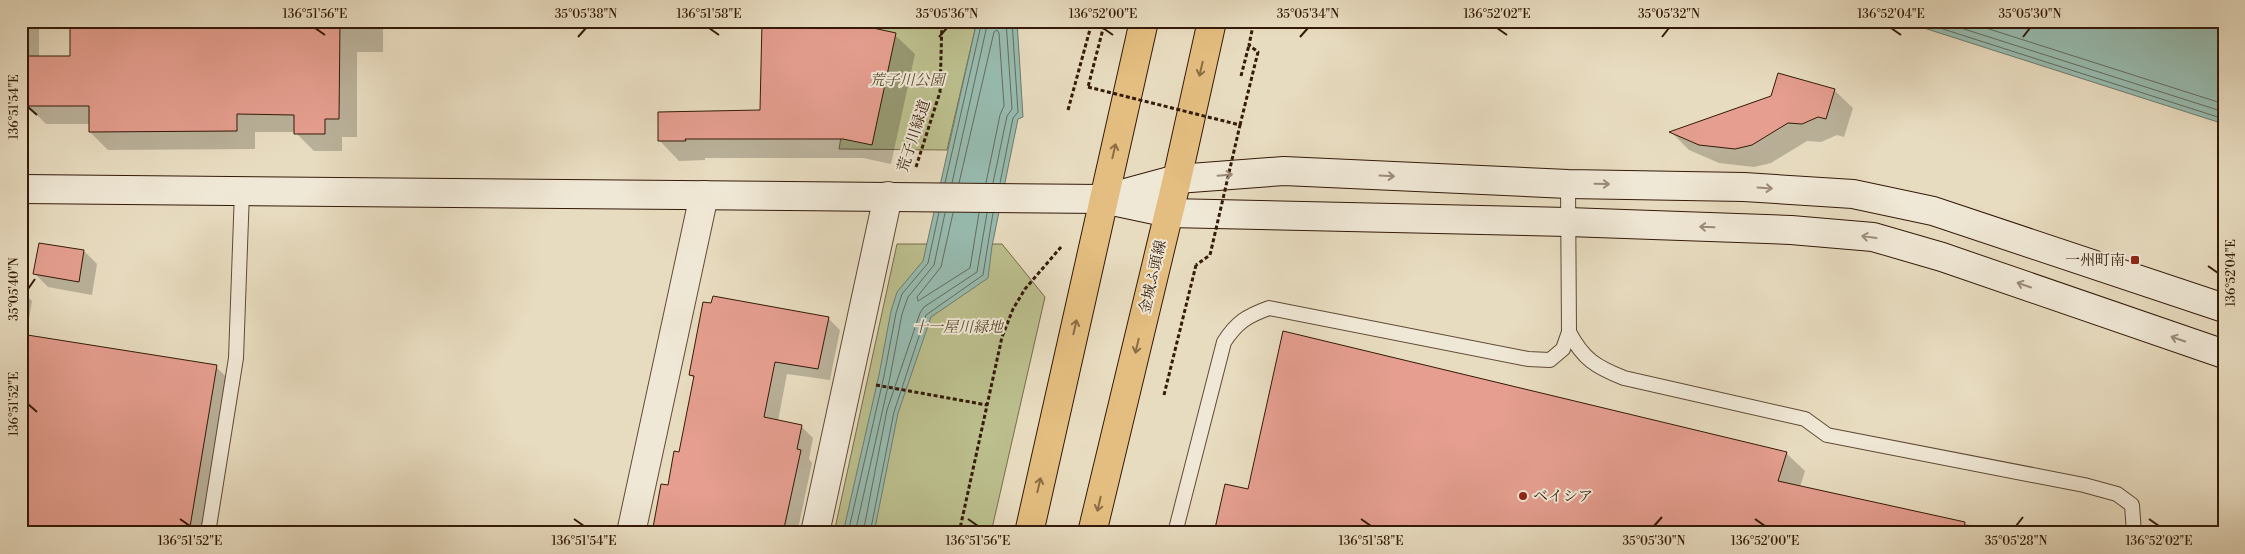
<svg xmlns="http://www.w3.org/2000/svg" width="2245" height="554" font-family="'Libre Bodoni','Noto Serif JP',serif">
<rect width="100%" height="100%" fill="#e8dcc0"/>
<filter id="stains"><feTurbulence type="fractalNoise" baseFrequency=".004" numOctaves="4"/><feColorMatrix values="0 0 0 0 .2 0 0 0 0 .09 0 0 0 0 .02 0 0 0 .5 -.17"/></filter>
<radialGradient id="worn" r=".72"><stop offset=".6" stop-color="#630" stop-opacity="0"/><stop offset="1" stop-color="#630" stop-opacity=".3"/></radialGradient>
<g fill="#bcbf8e" stroke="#786c4b">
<polygon points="861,21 977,21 947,150 839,149"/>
<polygon points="897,244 1002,244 1045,297 991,533 834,533"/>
</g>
<g fill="#97bcb1" stroke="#6f7b6d">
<polygon points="977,21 1017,21 1023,117 1018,119 992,246 988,278 931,317 898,413 874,533 843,533 879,375 891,311 897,292 923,261"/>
<polygon points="1902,21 2224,21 2224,124 1927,29"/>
</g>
<g fill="#0003">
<polygon points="21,21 39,21 39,58 71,58 71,21 401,21 401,29 383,29 383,52 357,52 357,137 342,137 342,151 314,151 295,132 255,132 255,149 108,150 90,132 90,124 46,124 28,106 28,97 21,97"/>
<polygon points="763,21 869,21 869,29 895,35 915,54 891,164 863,158 705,158 705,160 679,161 660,141 761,111"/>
<polygon points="1834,90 1853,108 1844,137 1837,135 1821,142 1807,141 1771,163 1754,167 1719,163 1689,150 1672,133"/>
<polygon points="40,244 84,251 97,264 92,295 48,287 35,274"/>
<polygon points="21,290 32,301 26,336 216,367 238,388 214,533 21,533"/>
<polygon points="828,318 840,330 830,380 787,374 778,421 801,426 813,438 809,459 812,463 798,529 783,527 669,486 680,453 695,379 690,375"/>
<polygon points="1786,453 1805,471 1800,487 2006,533 1215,533 1249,490"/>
</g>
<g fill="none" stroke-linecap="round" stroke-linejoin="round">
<g stroke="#666b5c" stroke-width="1">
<polyline points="1918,21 2224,119"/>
<polyline points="1939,21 2224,112"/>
<polyline points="1964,21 2224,104"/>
<polyline points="945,183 982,21"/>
<polyline points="952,183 988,21"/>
<polyline points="959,183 994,32 997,30 999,33 1004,106 1000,115 986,183"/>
<polyline points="993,183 1007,116 1012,109 1006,21"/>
<polyline points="1000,183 1013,118 1018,112 1012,21"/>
<polyline points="953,213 941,267 917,297 918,301 970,268 979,213"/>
<polyline points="848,533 884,376 896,313 902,294 928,263 939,212"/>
<polyline points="855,533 890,377 902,314 908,297 934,265 945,213"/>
<polyline points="863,533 887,410 920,313 924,307 977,272 987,213"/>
<polyline points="870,533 894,412 926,315 983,275 993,213"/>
</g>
</g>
<g fill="#e59e8f" stroke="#341a08">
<polygon points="70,21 340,21 339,119 325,119 325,134 294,134 294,115 237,114 237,131 89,132 89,106 27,106 27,56 70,56"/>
<polygon points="762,21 841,21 896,33 872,145 843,139 685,139 686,141 658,141 658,112 760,110"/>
<polygon points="1778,73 1835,89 1826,119 1818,117 1802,124 1788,123 1752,145 1735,149 1699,145 1669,132 1771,96"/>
<polygon points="39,243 84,250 79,282 33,274"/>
<polygon points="713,296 829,317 818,369 775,362 764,417 802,425 797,449 801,450 783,533 652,533 661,484 668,485 674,451 679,452 694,376 689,375 703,302 711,303"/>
<polygon points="1283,331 1787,452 1778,481 1965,522 1964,533 1214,533 1225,484 1248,489"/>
<polygon points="21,334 217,365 189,533 21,533"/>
</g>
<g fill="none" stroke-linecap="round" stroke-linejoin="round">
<g stroke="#614a36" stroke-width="16">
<g id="lane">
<path d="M1569,332C1583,359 1596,367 1624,378L1805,419L1827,435L2084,485L2117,494L2132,505L2134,533"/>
<polyline points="208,533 236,358 242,191"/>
<path d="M1175,533L1224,342C1237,322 1247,316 1269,308L1528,359L1550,360L1563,349L1569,332L1568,184"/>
</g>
</g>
<g stroke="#614a36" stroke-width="30">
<g id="street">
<polyline points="631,533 704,195"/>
<polyline points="815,533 888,196"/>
</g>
</g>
<g stroke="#341a08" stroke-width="30">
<g id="secondary">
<polyline points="21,189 1103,199 1169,213 1568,222 1791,230 1873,237 1942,257 2224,354"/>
<polyline points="1107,198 1177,179 1284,171 1568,184 1744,187 1853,194 1933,211 2224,308"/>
</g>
</g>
<g stroke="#341a08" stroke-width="30">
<g id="primary">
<polyline points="1029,533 1144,21"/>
<polyline points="1092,533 1177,179 1212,21"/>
</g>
</g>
<g stroke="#341a08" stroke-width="3" stroke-dasharray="4 2.5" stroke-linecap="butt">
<polyline points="1241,76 1249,45"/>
<polyline points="1068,110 1092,22 1104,25 1088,87"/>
<polyline points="1240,125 1258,52 1249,45 1254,21"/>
<polyline points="916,167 940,92 942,21"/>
<polyline points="876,385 987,405"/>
<polyline points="1164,395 1196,265"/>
<polyline points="959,533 1002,337 1013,309 1025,289 1061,247"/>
</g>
<use href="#lane" stroke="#f0e8d6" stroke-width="14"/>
<use href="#street" stroke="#f0e8d6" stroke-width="28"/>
<use href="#secondary" stroke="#f0e8d6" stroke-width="28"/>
<use href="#primary" stroke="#e4be80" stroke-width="28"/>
<polyline stroke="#341a08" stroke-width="3" stroke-dasharray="4 2.5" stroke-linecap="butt" points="1088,87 1240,125 1210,255 1196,265"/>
</g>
<defs><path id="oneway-shaft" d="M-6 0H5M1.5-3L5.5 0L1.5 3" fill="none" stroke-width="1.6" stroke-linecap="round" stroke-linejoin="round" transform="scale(1.25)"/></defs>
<g stroke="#8c6c44">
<use href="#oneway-shaft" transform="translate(1201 69) rotate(103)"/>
<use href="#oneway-shaft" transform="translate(1114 151) rotate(-77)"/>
<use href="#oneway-shaft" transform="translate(1075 327) rotate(-77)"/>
<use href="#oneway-shaft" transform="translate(1137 346) rotate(103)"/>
<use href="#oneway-shaft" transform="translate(1039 485) rotate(-77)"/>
<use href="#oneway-shaft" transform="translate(1099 504) rotate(103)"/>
</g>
<g stroke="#9b8b79">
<use href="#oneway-shaft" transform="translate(1225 175) rotate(-5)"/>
<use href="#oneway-shaft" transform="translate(1387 176) rotate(3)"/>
<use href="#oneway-shaft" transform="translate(1602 184) rotate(1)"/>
<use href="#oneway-shaft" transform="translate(1765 188) rotate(4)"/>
<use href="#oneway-shaft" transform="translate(1707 227) rotate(-178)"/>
<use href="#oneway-shaft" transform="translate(1869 237) rotate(-172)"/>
<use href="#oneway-shaft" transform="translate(2024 285) rotate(-161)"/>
<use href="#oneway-shaft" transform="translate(2178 339) rotate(-161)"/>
</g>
<path fill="none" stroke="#341a08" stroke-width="2" d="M315,28L325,35M709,28L719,35M1103,28L1113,35M1497,28L1507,35M1891,28L1901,35M578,37L586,28M939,37L947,28M1300,37L1308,28M1662,37L1669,28M2023,37L2030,28M28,107L37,115M2208,266L2218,273M28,289L35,279M28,404L37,412M180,519L190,526M574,519L584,526M968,519L978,526M1361,519L1371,526M1755,519L1765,526M2149,519L2159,526M1654,526L1662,517M2016,526L2023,517"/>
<g fill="#8f2418" stroke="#f0e8d6" stroke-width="2">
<rect x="2130" y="255" width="10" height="10" rx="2.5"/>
<circle cx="1523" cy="496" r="5"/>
</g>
<g text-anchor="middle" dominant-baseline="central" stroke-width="4" stroke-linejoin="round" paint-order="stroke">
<g font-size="15" font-style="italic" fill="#5d4c30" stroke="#f0e8d6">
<text x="907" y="80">荒子川公園</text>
<text x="958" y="327">十一屋川緑地</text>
</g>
<g font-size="15" fill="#341a08" stroke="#f0e8d6">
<text transform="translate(914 136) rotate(-72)">荒子川緑道</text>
<text transform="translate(1153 277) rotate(-77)">金城ふ頭線</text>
</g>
<g font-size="15" fill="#341a08" stroke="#f0e8d6" text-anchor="end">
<text x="2125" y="260">一州町南</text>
<text x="1533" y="496" text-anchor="start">ベイシア</text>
</g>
</g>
<rect width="2245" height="554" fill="none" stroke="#e8dcc0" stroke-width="55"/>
<rect x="28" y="28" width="2190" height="498" fill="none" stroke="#341a08" stroke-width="2"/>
<g font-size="12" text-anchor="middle" fill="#341a08">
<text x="315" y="18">136°51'56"E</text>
<text x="586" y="18">35°05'38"N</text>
<text x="709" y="18">136°51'58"E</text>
<text x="947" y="18">35°05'36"N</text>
<text x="1103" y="18">136°52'00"E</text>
<text x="1308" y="18">35°05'34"N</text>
<text x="1497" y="18">136°52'02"E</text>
<text x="1669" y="18">35°05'32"N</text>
<text x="1891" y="18">136°52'04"E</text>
<text x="2030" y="18">35°05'30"N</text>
<text transform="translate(14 107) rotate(-90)" y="4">136°51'54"E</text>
<text transform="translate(2231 273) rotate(-90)" y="4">136°52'04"E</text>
<text transform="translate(14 289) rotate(-90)" y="4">35°05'40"N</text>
<text transform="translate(14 404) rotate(-90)" y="4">136°51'52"E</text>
<text x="190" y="545">136°51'52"E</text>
<text x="584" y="545">136°51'54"E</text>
<text x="978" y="545">136°51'56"E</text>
<text x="1371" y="545">136°51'58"E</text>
<text x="1654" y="545">35°05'30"N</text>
<text x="1765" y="545">136°52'00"E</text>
<text x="2016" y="545">35°05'28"N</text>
<text x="2159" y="545">136°52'02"E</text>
</g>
<rect width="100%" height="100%" filter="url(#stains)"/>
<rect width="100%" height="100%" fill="url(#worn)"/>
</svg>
